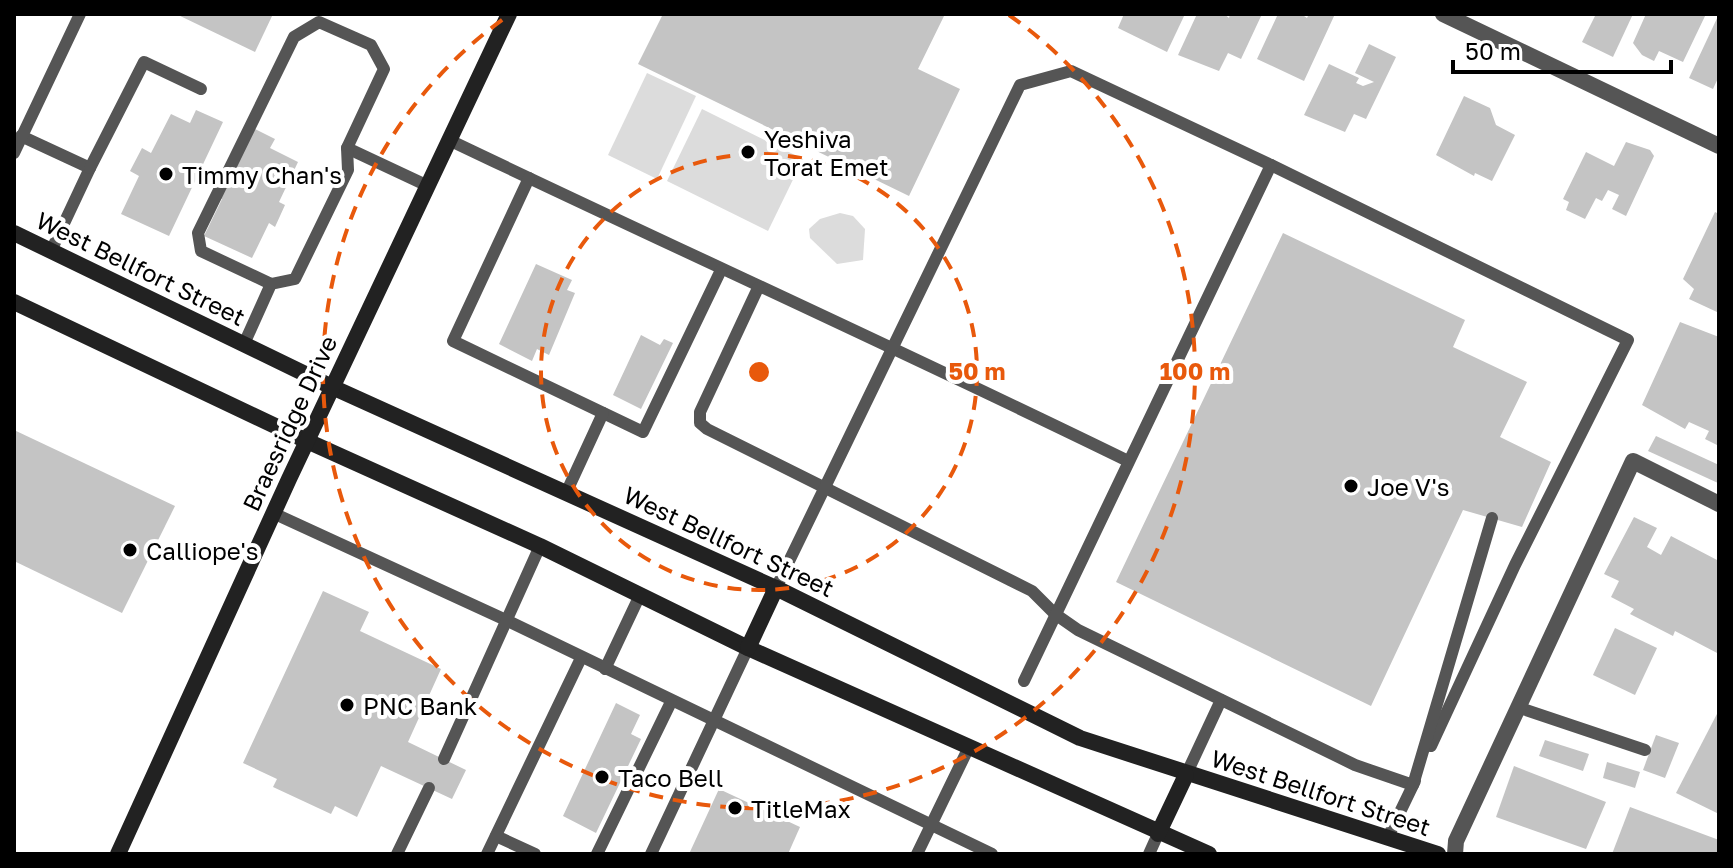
<svg xmlns="http://www.w3.org/2000/svg" width="1733" height="868" font-family="'Golos Text',sans-serif">
<rect width="100%" height="100%" fill="#fff"/>
<g fill="#dcdcdc">
<polygon points="647,73 696,96 657,179 608,155"/>
<polygon points="702,109 803,159 768,231 667,181"/>
<polygon points="840,213 853,216 865,229 863,260 837,264 810,238 809,229 820,219"/>
</g>
<g fill="#c4c4c4">
<polygon points="176,14 273,14 255,52"/>
<polygon points="663,14 945,14 918,69 960,89 909,196 638,64"/>
<polygon points="1124,14 1185,14 1167,52 1118,28"/>
<polygon points="1197,14 1224,14 1229,18 1230,14 1262,14 1241,59 1228,53 1219,71 1178,55"/>
<polygon points="1278,14 1301,14 1307,18 1309,14 1335,14 1304,81 1257,59"/>
<polygon points="1596,14 1633,14 1613,57 1582,42"/>
<polygon points="1646,14 1706,14 1683,62 1659,51 1654,61 1642,55 1633,43"/>
<polygon points="1719,14 1719,76 1713,89 1689,78"/>
<polygon points="1369,44 1396,57 1366,119 1354,114 1345,132 1304,115 1329,64 1359,78 1356,83 1363,86 1374,82 1355,73"/>
<polygon points="1464,96 1490,108 1496,125 1515,135 1492,181 1475,173 1474,176 1436,155"/>
<polygon points="196,110 223,122 169,236 121,214 139,176 130,171 142,148 151,153 171,114 190,123"/>
<polygon points="255,129 275,139 270,148 298,162 279,202 285,205 275,227 269,223 252,258 204,236 222,199 219,198"/>
<polygon points="1626,142 1650,150 1654,156 1626,216 1612,209 1619,195 1608,190 1602,201 1596,198 1585,219 1566,210 1569,202 1563,199 1586,152 1614,166"/>
<polygon points="1715,212 1719,214 1717,312 1689,299 1694,289 1683,279"/>
<polygon points="1283,233 1465,320 1453,347 1527,382 1500,437 1551,462 1522,527 1463,510 1371,706 1116,582"/>
<polygon points="536,264 572,280 567,290 575,293 549,355 537,349 532,361 499,344"/>
<polygon points="1680,322 1719,337 1719,446 1705,439 1709,431 1689,422 1685,429 1642,405"/>
<polygon points="641,335 660,345 664,339 673,343 641,409 613,395"/>
<polygon points="14,430 175,506 122,613 14,561"/>
<polygon points="1656,436 1719,465 1718,483 1648,451"/>
<polygon points="1634,517 1657,528 1647,547 1661,555 1671,536 1719,561 1719,654 1675,631 1673,636 1630,614 1634,609 1611,597 1619,581 1604,574"/>
<polygon points="323,591 369,612 360,631 441,669 408,742 466,770 452,799 381,766 357,817 335,806 331,814 273,787 277,779 243,763"/>
<polygon points="1615,628 1657,648 1635,695 1593,675"/>
<polygon points="616,703 640,715 631,734 641,739 596,833 563,816"/>
<polygon points="1719,710 1719,814 1676,793"/>
<polygon points="1656,735 1679,743 1665,778 1643,770"/>
<polygon points="1545,740 1589,754 1583,771 1539,756"/>
<polygon points="1607,762 1640,772 1635,788 1603,778"/>
<polygon points="1514,766 1606,802 1586,849 1496,817"/>
<polygon points="719,789 800,827 788,854 689,854"/>
<polygon points="1630,807 1719,840 1719,854 1612,854"/>
</g>
<g fill="none" stroke-linecap="round" stroke-linejoin="round">
<g stroke="#555" stroke-width="12">
<polyline points="21,136 90,168 51,251"/>
<path d="M449,140C675,248 903,351 1128,461"/>
<polyline points="347,148 428,186"/>
<polyline points="14,153 80,14"/>
<polyline points="1271,165 1628,340 1515,565 1431,746"/>
<polyline points="90,168 144,62 201,89"/>
<polyline points="529,178 453,341 643,432 721,270"/>
<polyline points="758,288 700,412 700,423 707,429 1032,591 1055,614 1078,630 1355,765 1413,785 1492,518"/>
<polyline points="244,344 271,284 295,279 348,170 347,148 384,69 371,45 319,22 294,37 198,233 201,251 271,284"/>
<polyline points="567,491 603,413"/>
<polyline points="273,513 508,621 992,854"/>
<polyline points="776,588 1020,85 1071,71 1271,165 1024,681"/>
<polyline points="605,669 640,595"/>
<polyline points="1517,707 1645,750"/>
<polyline points="444,759 540,546"/>
<polyline points="1186,775 1221,700"/>
<polyline points="496,836 535,854"/>
<polyline points="1387,839 1415,781"/>
<polyline points="397,854 429,788"/>
<polyline points="487,854 581,658"/>
<polyline points="597,854 671,702"/>
<polyline points="651,854 748,648"/>
<polyline points="917,854 969,747"/>
<polyline points="1149,854 1158,834"/>
</g>
<g stroke="#555" stroke-width="16">
<polyline points="1443,14 1719,146"/>
<polyline points="1455,854 1456,841 1633,461 1719,504"/>
</g>
<g stroke="#222" stroke-width="16">
<polyline points="14,233 332,387 776,588 1080,738 1438,854"/>
<polyline points="14,302 307,441 540,546 748,648 1209,854"/>
<polyline points="748,648 776,588"/>
<polyline points="1158,834 1186,775"/>
<polyline points="118,854 289,479 509,14"/>
</g>
</g>
<g fill="none" stroke="#e8590c" stroke-width="4" stroke-dasharray="14 10">
<circle cx="759" cy="372" r="218"/>
<path d="M1009 15A436 436 0 1 1 509 15"/>
</g>
<g fill="#000" stroke="#fff" stroke-width="3">
<circle cx="748" cy="152" r="8"/>
<circle cx="166" cy="174" r="8"/>
<circle cx="1351" cy="486" r="8"/>
<circle cx="130" cy="550" r="8"/>
<circle cx="347" cy="705" r="8"/>
<circle cx="602" cy="777" r="8"/>
<circle cx="735" cy="808" r="8"/>
</g>
<g text-anchor="middle" dominant-baseline="central" stroke-width="8" stroke-linejoin="round" paint-order="stroke">
<g font-size="24" fill="#000" stroke="#fff" text-anchor="start">
<text x="764" y="138">Yeshiva<tspan x="764" dy="28">Torat Emet</tspan></text>
<text x="182" y="174">Timmy Chan's</text>
<text x="1367" y="486">Joe V's</text>
<text x="146" y="550">Calliope's</text>
<text x="363" y="705">PNC Bank</text>
<text x="618" y="777">Taco Bell</text>
<text x="751" y="808">TitleMax</text>
</g>
<g font-size="24" fill="#000" stroke="#fff">
<text transform="translate(141 268) rotate(26)">West Bellfort Street</text>
<text transform="translate(289 423) rotate(-65)">Braesridge Drive</text>
<text transform="translate(729 541) rotate(25)">West Bellfort Street</text>
<text transform="translate(1321 792) rotate(18)">West Bellfort Street</text>
</g>
</g>
<circle cx="759" cy="372" r="12" fill="#e8590c" stroke="#fff" stroke-width="4"/>
<g font-size="24" text-anchor="middle" font-weight="bold" fill="#e8590c" stroke="#fff" stroke-width="8" stroke-linejoin="round" paint-order="stroke">
<text x="977" y="380">50 m</text>
<text x="1195" y="380">100 m</text>
</g>
<rect width="1733" height="868" fill="none" stroke="#000000" stroke-width="32"/>
<path d="M1453 60v12h218v-12" fill="none" stroke="#000000" stroke-width="4"/>
<text x="1465" y="60" font-size="24" fill="#000000" stroke="#ffffff" stroke-width="6" paint-order="stroke">50 m</text>
</svg>
